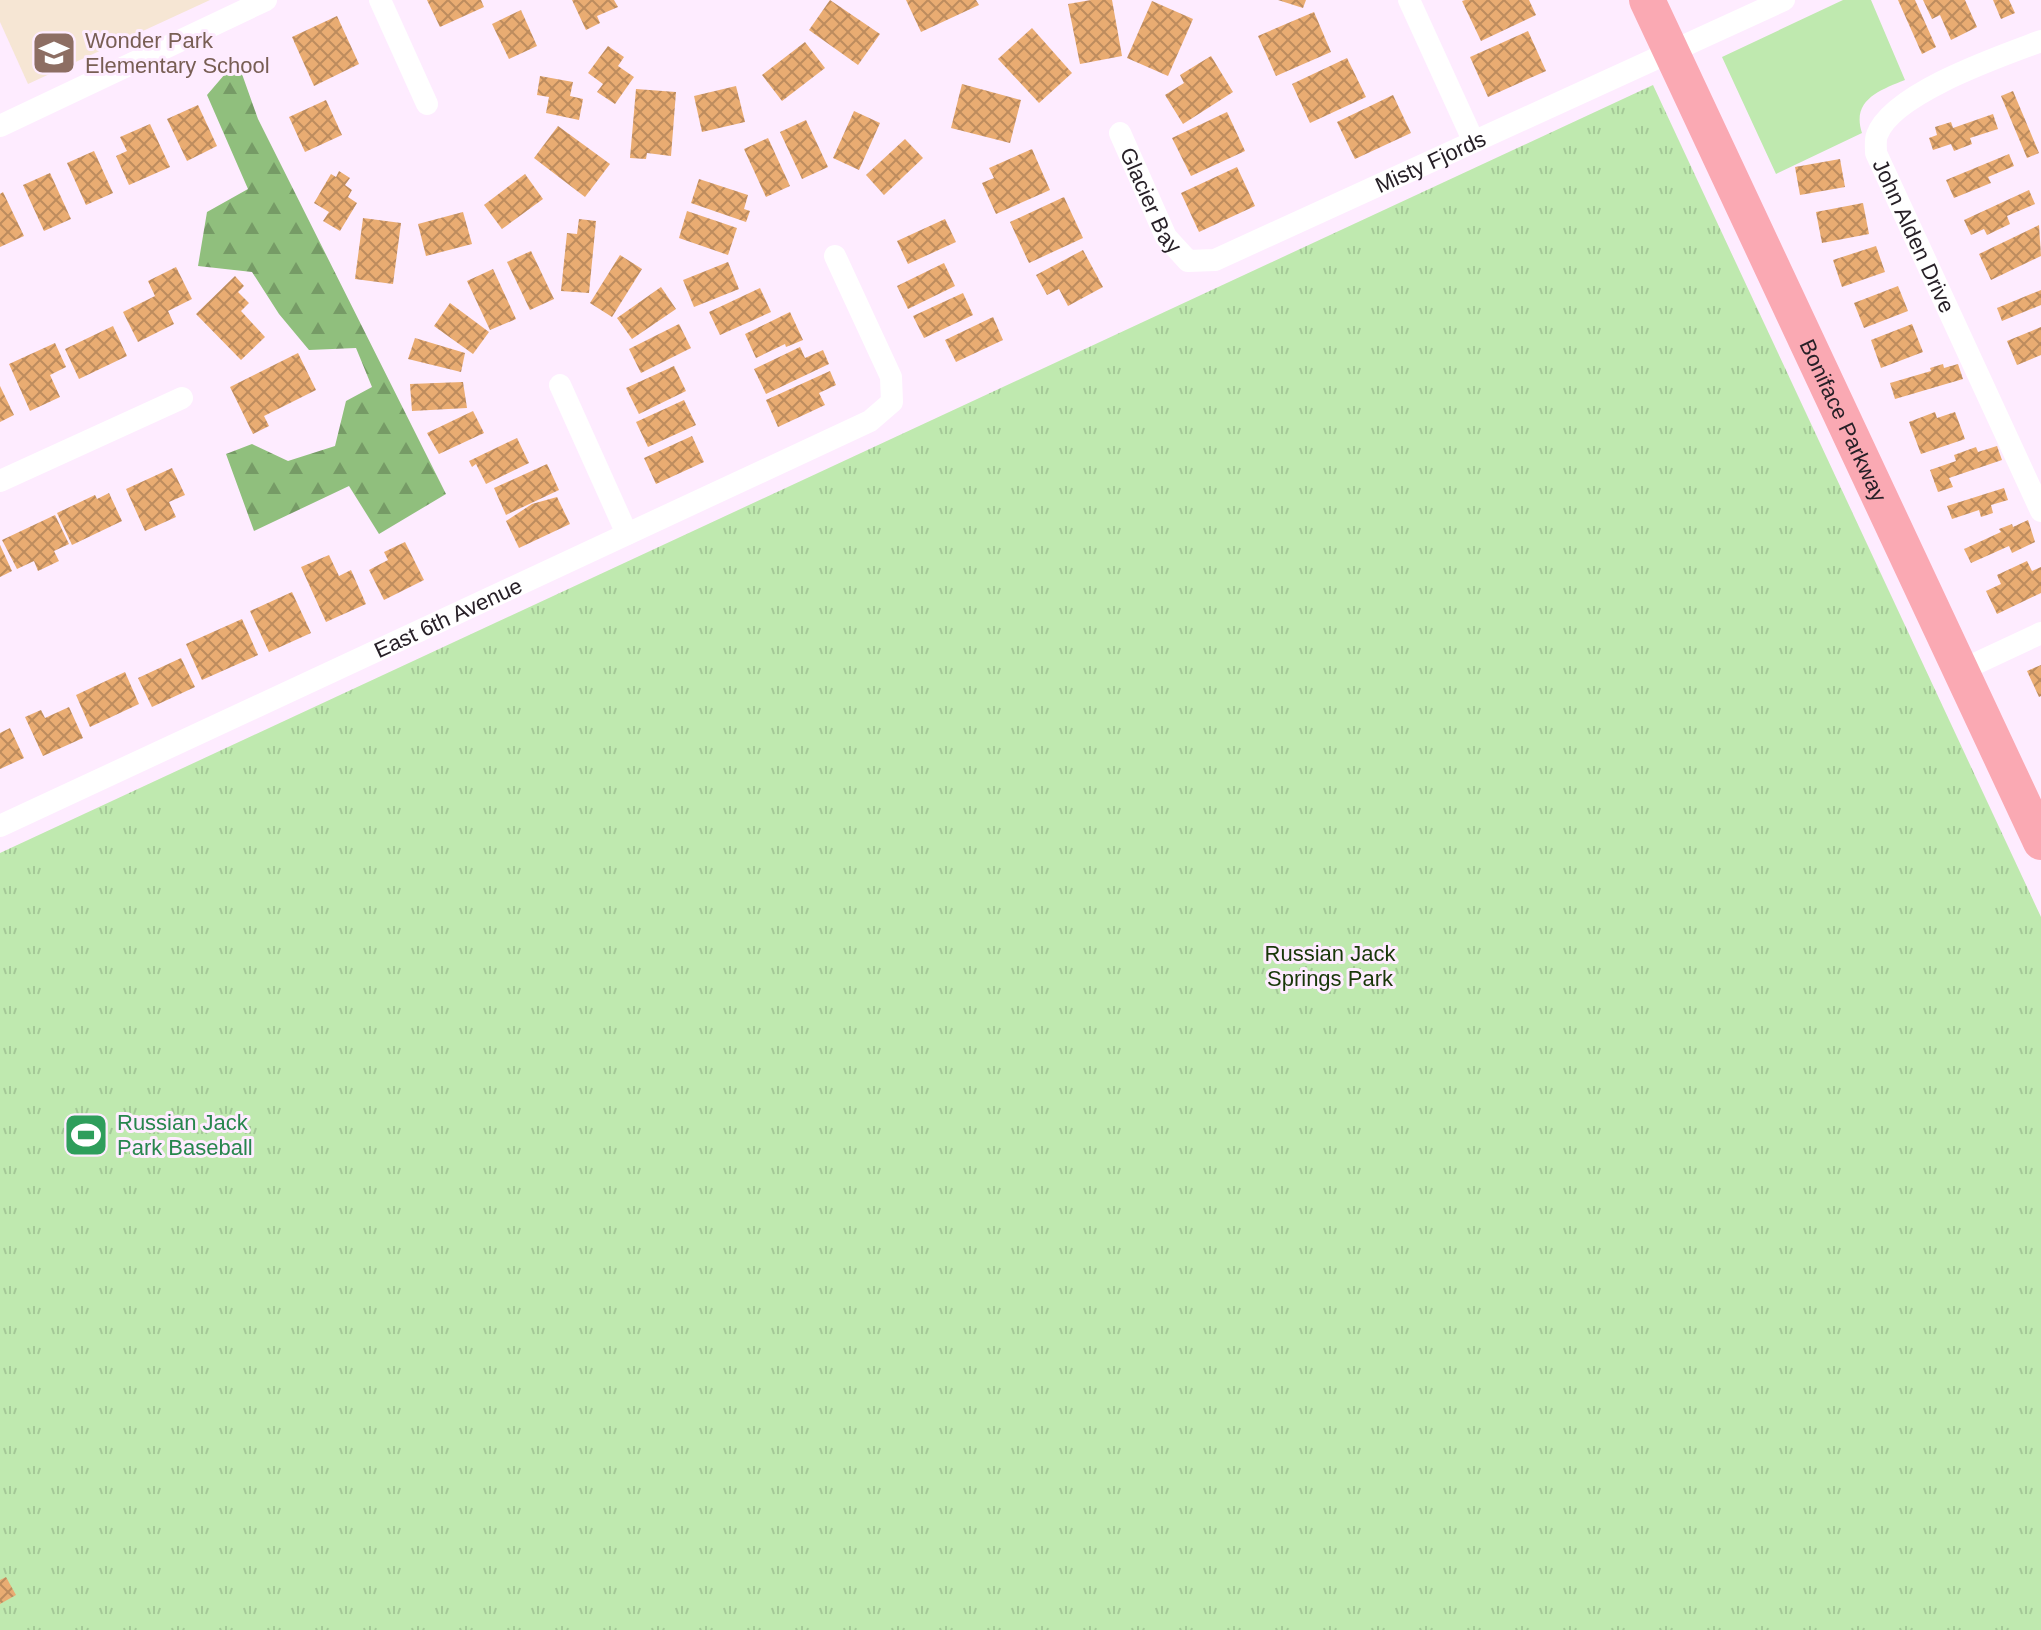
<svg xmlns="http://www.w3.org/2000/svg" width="2041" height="1630" font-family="Helvetica,sans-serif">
<defs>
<pattern id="forest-firs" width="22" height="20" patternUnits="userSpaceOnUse" patternTransform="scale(2)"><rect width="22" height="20" fill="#90bf7d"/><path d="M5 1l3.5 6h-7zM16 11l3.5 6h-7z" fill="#769b66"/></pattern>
<pattern id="park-tufts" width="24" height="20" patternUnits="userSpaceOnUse" patternTransform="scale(2)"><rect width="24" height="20" fill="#bfe9af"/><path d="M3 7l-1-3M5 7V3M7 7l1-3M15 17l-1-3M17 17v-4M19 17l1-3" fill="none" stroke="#a4c897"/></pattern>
<pattern id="building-cross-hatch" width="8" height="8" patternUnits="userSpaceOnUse" patternTransform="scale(2)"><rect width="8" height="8" fill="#e9ac72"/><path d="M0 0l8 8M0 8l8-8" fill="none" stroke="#bd8c5e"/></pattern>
</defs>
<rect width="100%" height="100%" fill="#feecff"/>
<polygon fill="#f6e6d4" points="0,0 210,0 28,84 0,22"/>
<path fill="#bfe9af" d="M1843,0H1871L1905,80C1880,90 1851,100 1862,133L1776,174L1722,57Z"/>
<polygon fill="url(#forest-firs)" points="237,60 258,119 446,494 379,534 349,486 254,531 226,454 252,444 288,461 335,446 346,401 372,387 356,348 309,350 279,314 252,272 198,266 207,212 248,189 207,95"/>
<polygon fill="url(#park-tufts)" points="1653,85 2041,917 2041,1630 0,1630 0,853"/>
<g fill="url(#building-cross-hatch)">
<polygon points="427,0 481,0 484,7 440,27"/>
<polygon points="572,0 614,0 618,7 597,16 600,23 586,30"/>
<polygon points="830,0 880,34 858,65 809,30"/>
<polygon points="906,0 976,0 979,5 921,32"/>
<polygon points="1091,0 1112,0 1122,56 1080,64 1068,4"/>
<polygon points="1278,0 1306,0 1303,8"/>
<polygon points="1465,0 1529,0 1536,15 1481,41 1462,1"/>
<polygon points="1898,0 1915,0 1936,47 1922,54"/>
<polygon points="1923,0 1965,0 1977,27 1951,40 1940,15 1932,19"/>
<polygon points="1993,0 2009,0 2015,13 2001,19"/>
<polygon points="1152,1 1193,19 1168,76 1127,58"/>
<polygon points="521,10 537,46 509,59 492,24"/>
<polygon points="1314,12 1331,52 1276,76 1258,36"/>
<polygon points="337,16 359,64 314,86 292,37"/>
<polygon points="1032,28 1072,73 1039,103 998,59"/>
<polygon points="1528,31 1546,71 1488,97 1470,57"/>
<polygon points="805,42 825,68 782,101 762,75"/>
<polygon points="608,46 624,57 618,66 634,77 615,104 597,92 603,84 588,73"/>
<polygon points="1211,56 1233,92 1183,124 1165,95 1184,83 1180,75"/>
<polygon points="1347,58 1366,97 1310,123 1292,84"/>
<polygon points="540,76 573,82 570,96 583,99 579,120 546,113 549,97 537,95"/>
<polygon points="962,84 1021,100 1010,143 951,128"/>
<polygon points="736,86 745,122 702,132 694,96"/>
<polygon points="636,89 676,92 671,156 647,153 646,159 630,158"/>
<polygon points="2013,91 2039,153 2027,158 2001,96"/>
<polygon points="1393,95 1411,133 1355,159 1337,122"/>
<polygon points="326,100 342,135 305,152 289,117"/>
<polygon points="198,105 217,146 187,161 167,119"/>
<polygon points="854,111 880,123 859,170 833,158"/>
<polygon points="1227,112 1245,151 1191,176 1172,138"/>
<polygon points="1993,114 1998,129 1970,138 1972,144 1954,151 1951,144 1933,150 1929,138 1937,135 1935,127 1951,122 1953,128"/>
<polygon points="806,120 828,167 802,179 780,132"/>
<polygon points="150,124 170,167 129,185 116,156 127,151 120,137"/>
<polygon points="558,126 610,164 585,197 534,158"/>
<polygon points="768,138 790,186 766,197 744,149"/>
<polygon points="905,139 923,158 884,195 866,175"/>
<polygon points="1032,149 1050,190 996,214 982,183 994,178 989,168"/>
<polygon points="94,151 113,193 86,205 67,163"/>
<polygon points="2009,154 2014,166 1988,177 1991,183 1954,198 1946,180"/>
<polygon points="1840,159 1845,187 1800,195 1795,167"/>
<polygon points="1237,167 1255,206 1199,232 1181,193"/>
<polygon points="339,171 350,178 345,185 352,190 348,197 357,203 340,231 323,221 329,212 314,203 331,174 336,177"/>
<polygon points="50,173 71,219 44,231 23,185"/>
<polygon points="525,174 543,199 502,229 484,205"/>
<polygon points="699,179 748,195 744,209 750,211 746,222 691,203"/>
<polygon points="2029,190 2035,204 2007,216 2010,224 1987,235 1984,229 1971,235 1964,220"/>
<polygon points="3,192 24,236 0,247 0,194"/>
<polygon points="1064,197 1083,238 1029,263 1010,222"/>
<polygon points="1863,203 1869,234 1822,243 1816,212"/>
<polygon points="687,211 737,228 728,255 679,238"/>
<polygon points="463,212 472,244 426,256 418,224"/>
<polygon points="363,218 401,223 393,284 355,279"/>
<polygon points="579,219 596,221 589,293 561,291 567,233 577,234"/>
<polygon points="945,219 956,242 908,264 897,241"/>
<polygon points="2039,225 2041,256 1991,280 1979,254"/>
<polygon points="1876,246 1885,272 1842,287 1833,260"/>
<polygon points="1083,250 1103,287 1068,306 1059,289 1047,295 1036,275"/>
<polygon points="531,251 554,299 530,310 507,262"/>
<polygon points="620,255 642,269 612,317 590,303"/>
<polygon points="728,262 739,289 694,307 683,280"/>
<polygon points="944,263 955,286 908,309 897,286"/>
<polygon points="176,267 192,299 168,311 174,324 138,342 123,312 155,296 148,281"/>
<polygon points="493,269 516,319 490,330 467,281"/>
<polygon points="235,276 244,286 238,292 249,303 241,311 265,337 241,360 196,314"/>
<polygon points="1898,286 1908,311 1864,328 1854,303"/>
<polygon points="661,287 676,309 632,339 617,318"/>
<polygon points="760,288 771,312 720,335 709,312"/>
<polygon points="2041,290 2041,305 2002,321 1997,308"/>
<polygon points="963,293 973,315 924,338 913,316"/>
<polygon points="450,303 489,332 473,354 434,326"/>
<polygon points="790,312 803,340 786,347 785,344 756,358 745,334"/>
<polygon points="993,317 1003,340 956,362 945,340"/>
<polygon points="679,324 691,348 641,373 629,349"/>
<polygon points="1912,324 1923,352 1881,368 1871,340"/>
<polygon points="113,326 127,356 79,379 65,349"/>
<polygon points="2041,327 2041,355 2017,365 2007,341"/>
<polygon points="415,338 465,353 461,372 408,359"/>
<polygon points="55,343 66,367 50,375 60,397 30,411 9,364"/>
<polygon points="800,347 805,358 823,350 829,364 766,394 754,369"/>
<polygon points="298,353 316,390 264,416 269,426 253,434 230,387"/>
<polygon points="1943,364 1944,368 1958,364 1963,379 1895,399 1890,383 1931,371 1930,368"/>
<polygon points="674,366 686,391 639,414 626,388"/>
<polygon points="830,371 836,385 819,393 825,405 778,427 766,400"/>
<polygon points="463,382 467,408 412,411 410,384"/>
<polygon points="0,386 14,415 0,422"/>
<polygon points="684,400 696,425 648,447 636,422"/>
<polygon points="473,411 484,433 439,454 427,433"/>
<polygon points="1935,412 1937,418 1955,412 1965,439 1921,454 1909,422"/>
<polygon points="692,436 704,462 656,484 644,458"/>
<polygon points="517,438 529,463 486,484 476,464 472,467 469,461"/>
<polygon points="1997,446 2002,460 1949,478 1953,487 1938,492 1930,470 1956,461 1954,455 1976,447 1978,452"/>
<polygon points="547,464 559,490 506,515 494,488"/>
<polygon points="172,468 185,495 169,502 176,517 145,531 126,489"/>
<polygon points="2004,488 2008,500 1991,505 1993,513 1981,517 1979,510 1952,519 1947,506"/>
<polygon points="109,493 122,521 72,545 57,513 95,495 97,499"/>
<polygon points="557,497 570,524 519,548 506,521 532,504"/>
<polygon points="55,515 69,544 54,551 59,561 38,571 34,561 17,569 2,540"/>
<polygon points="2028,520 2035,542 2012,553 2009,546 1971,563 1964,549 2001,532 1999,529 2012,524 2013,527"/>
<polygon points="405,542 424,580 384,600 369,570 388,560 384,552"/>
<polygon points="0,545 12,571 0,577"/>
<polygon points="329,555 339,576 351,570 366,604 326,622 301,567"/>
<polygon points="2027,561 2032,571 2041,567 2041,593 1997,614 1986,591 2001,584 1997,575"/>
<polygon points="292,592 311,633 269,652 250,611"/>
<polygon points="242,619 258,655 202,680 186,644"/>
<polygon points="181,658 195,687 152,707 138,678"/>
<polygon points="2041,665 2041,696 2039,697 2027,671"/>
<polygon points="125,672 139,704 90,727 76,695"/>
<polygon points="69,707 83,738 43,756 25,717 41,710 45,718"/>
<polygon points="10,728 24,758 0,769 0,733"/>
<polygon points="6,1577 16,1595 0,1604 0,1580"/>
</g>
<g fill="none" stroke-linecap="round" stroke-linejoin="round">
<g stroke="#fff" stroke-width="22">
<polyline points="380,0 427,104"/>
<polyline points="1409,0 1473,140"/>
<path id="s1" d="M2041,41C2001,56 1892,93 1877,135C1875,140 1876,147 1876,153L2041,511"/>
<polyline points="0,126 266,0"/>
<path id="s2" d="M1120,133L1166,237L1188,261L1215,260L1784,0"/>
<polyline points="560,385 627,534"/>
<polyline points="0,481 182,398"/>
<polyline points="1962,670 2041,633"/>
<path id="s3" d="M0,826L870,421L892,402L891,377L835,256"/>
</g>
<path stroke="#faa9b3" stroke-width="36" id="s4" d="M1647,0L2041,842"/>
</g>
<defs>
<g id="school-square" transform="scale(2.3)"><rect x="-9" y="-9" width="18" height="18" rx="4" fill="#8d6e63" stroke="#feecff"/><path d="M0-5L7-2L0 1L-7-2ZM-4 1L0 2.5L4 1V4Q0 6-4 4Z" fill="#fff"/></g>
<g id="stadium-square" transform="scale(2.3)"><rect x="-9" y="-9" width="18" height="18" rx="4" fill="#2e9e5b" stroke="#feecff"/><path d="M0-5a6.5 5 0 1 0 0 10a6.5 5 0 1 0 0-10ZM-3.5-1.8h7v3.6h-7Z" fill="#fff"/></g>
</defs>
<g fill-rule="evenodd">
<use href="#school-square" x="54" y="53"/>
<use href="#stadium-square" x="86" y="1135"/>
</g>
<g text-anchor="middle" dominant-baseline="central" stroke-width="6" stroke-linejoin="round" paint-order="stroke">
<g font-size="22" fill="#785e54" stroke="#feecff" text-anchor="start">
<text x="85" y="40">Wonder Park<tspan x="85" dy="25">Elementary School</tspan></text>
</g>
<g font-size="22" fill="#272027" stroke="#feecff">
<text stroke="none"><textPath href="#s2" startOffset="410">Misty Fjords</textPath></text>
<text stroke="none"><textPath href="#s2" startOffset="74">Glacier Bay</textPath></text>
<text stroke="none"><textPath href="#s1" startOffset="302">John Alden Drive</textPath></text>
<text stroke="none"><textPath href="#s4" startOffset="464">Boniface Parkway</textPath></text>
<text stroke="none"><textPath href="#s3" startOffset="494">East 6th Avenue</textPath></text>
</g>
<g font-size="22" fill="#183708" stroke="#feecff">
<text x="1330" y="953">Russian Jack<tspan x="1330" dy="25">Springs Park</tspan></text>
</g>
<g font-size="22" fill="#27864d" stroke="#feecff" text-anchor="start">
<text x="117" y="1122">Russian Jack<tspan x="117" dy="25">Park Baseball</tspan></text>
</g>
</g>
</svg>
